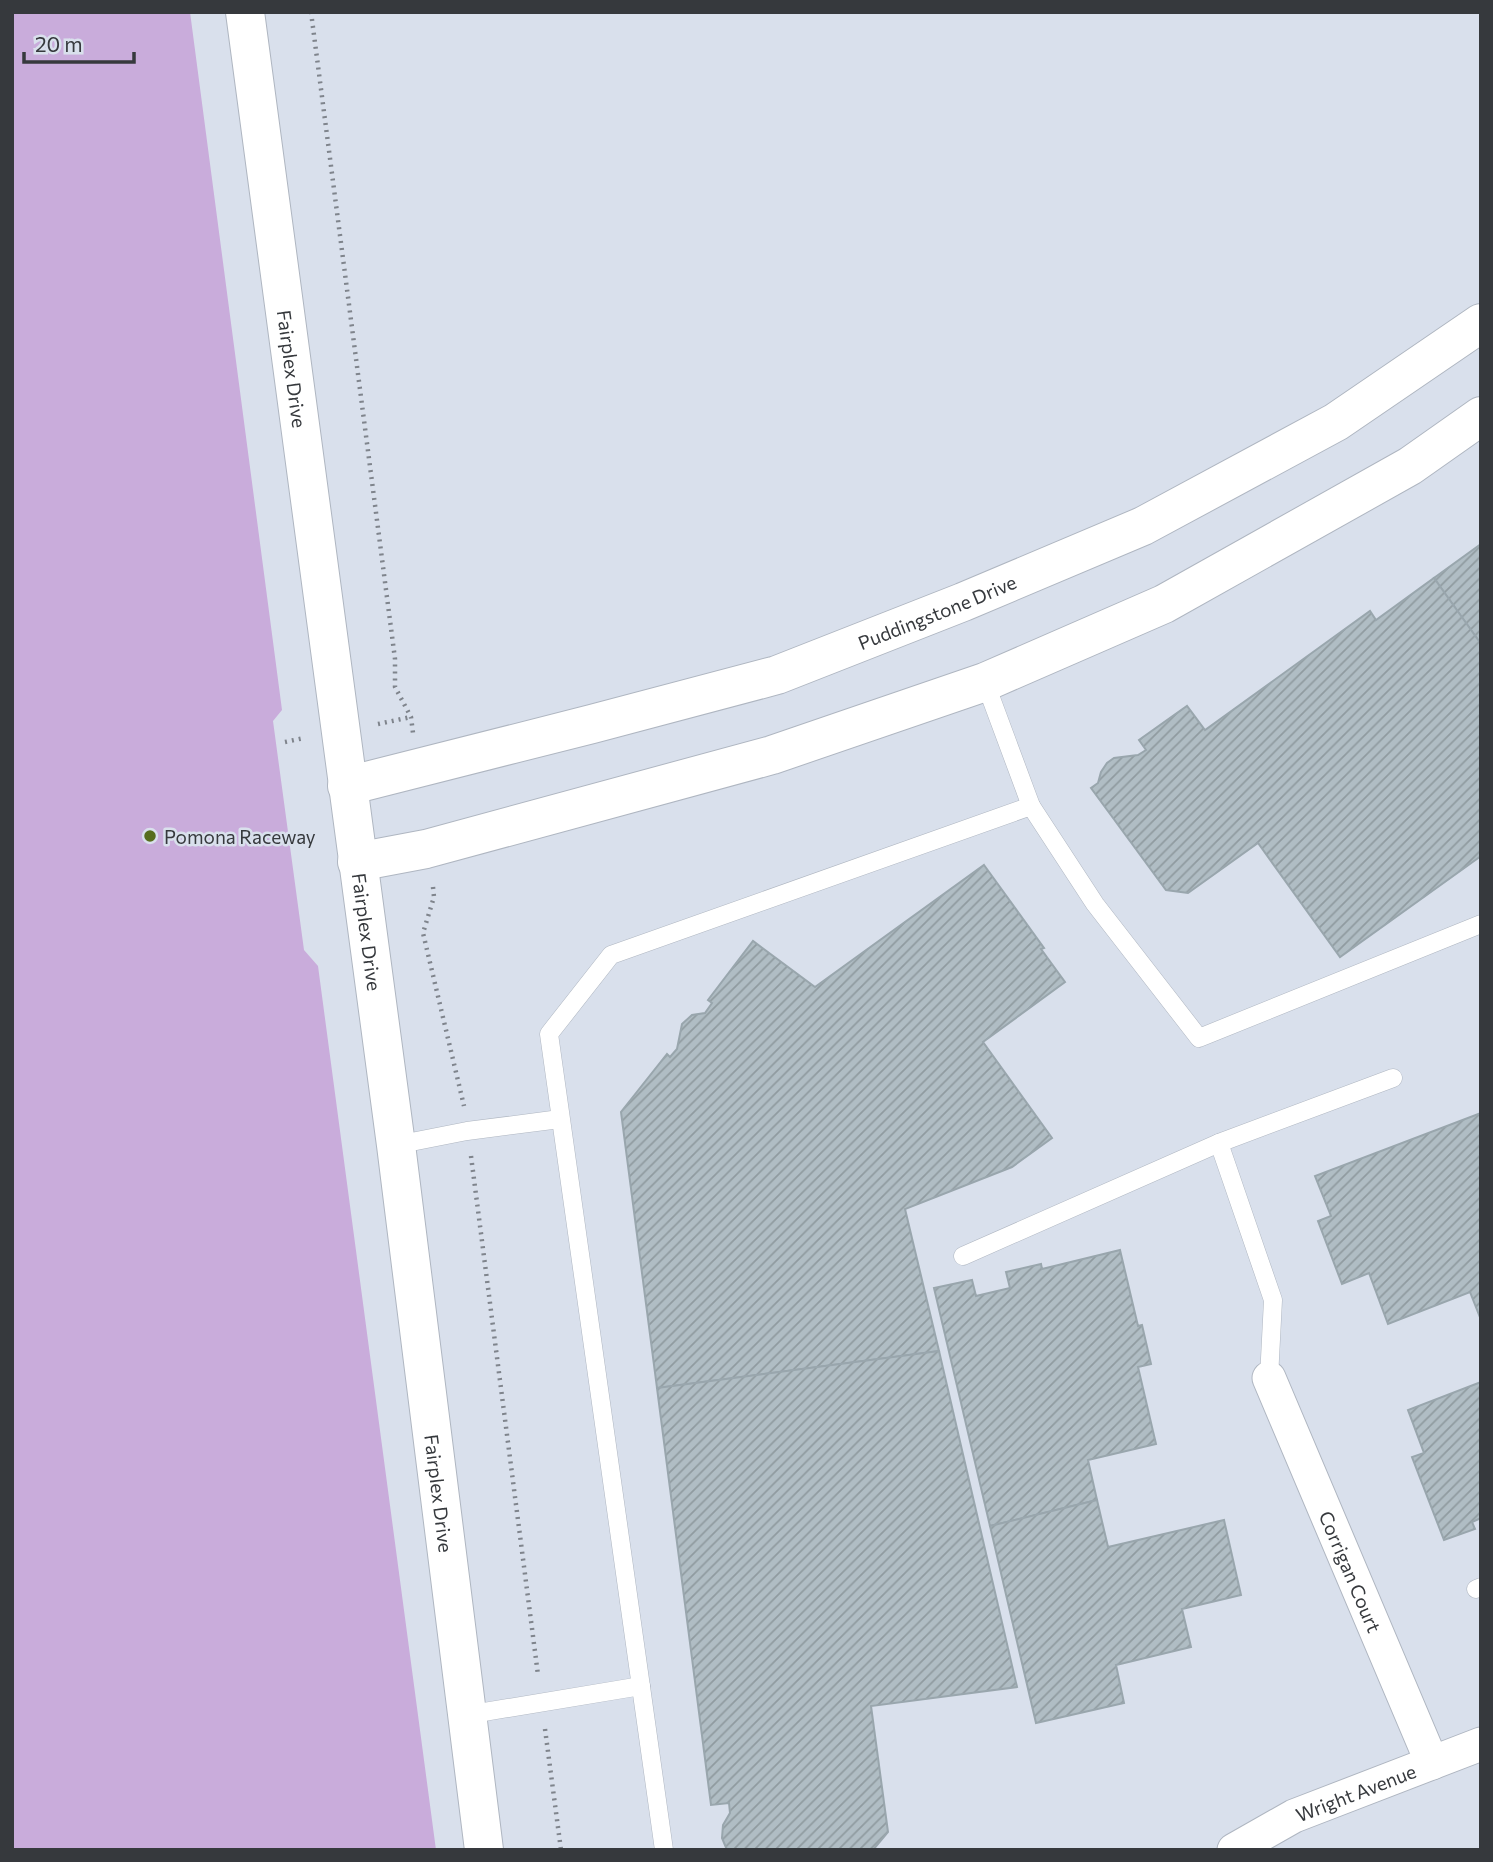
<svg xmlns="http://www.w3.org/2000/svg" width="1493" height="1862" font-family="Commissioner,sans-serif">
<defs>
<pattern id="building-hatch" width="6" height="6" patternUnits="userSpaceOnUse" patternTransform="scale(1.75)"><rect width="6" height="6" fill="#b0bdc4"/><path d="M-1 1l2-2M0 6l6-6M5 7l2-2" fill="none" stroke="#909ba0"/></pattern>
</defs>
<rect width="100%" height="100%" fill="#d9e0ec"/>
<polygon fill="#c9acdb" points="12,12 190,12 282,710 273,721 304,950 318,966 436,1850 12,1850"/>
<g fill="url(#building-hatch)" stroke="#99a6ad" stroke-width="2">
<polygon points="1481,544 1481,644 1434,578"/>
<polygon points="1434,578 1481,644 1481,856 1340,957 1258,843 1188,893 1166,890 1091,788 1098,783 1101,772 1107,763 1114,758 1138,755 1146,750 1139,740 1187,706 1205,730 1370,611 1376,620"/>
<polygon points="984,865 1044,948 1041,949 1065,982 983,1042 1052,1138 1012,1167 905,1209 939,1351 657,1388 621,1112 667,1054 670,1057 677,1049 682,1024 692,1015 705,1013 712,1003 708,1000 753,941 815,987"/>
<polygon points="1481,1113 1481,1320 1470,1292 1388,1324 1369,1273 1342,1284 1318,1221 1331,1216 1315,1176"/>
<polygon points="1120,1250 1138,1326 1142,1325 1151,1364 1138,1367 1156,1444 1088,1460 1097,1500 990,1526 934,1288 972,1280 976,1296 1010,1288 1006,1272 1041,1264 1042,1269"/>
<polygon points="939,1351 1017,1687 871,1706 888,1832 873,1850 727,1850 722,1838 723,1825 730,1813 729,1803 711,1805 657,1388"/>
<polygon points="1481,1382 1481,1518 1472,1522 1475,1529 1444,1540 1412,1457 1424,1453 1408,1410"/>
<polygon points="1097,1500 1108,1547 1224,1520 1241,1595 1182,1609 1191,1647 1116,1665 1124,1703 1036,1723 990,1526"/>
</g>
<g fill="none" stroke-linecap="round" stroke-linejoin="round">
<g stroke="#afb6c1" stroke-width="19">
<g id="lane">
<polyline points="985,682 1031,806"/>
<polyline points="1219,1143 1393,1078"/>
<polyline points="396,1145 467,1131 560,1119"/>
<polyline points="963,1256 1219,1143 1273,1300 1269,1378"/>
<polyline points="1476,1589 1481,1587"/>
<polyline points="466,1715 641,1686"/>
<polyline points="664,1850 549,1034 611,955 1031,806 1095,904 1199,1038 1481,924"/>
</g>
</g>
<g stroke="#afb6c1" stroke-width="35">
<g id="street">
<path id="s1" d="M1269,1378L1432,1763"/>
<path id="s2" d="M1234,1850L1294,1816L1481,1744"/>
</g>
</g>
<g stroke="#afb6c1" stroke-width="40">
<g id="secondary">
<path id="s3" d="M245,12L396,1145L484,1850"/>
<path id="s4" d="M347,786L592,724L777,675L963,602L1143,526L1336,422L1481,323"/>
<polyline points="357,862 426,849 772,755 985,682 1164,604 1410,466 1481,416"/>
</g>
</g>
<g stroke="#7f848c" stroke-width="4.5" stroke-dasharray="2 5" stroke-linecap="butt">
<polyline points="311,12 395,659 395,687 411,717 413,733"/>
<polyline points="378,724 411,717"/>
<polyline points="285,742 304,738"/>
<polyline points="433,887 434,897 423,933 464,1106"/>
<polyline points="471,1156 538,1675"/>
<polyline points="545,1729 561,1850"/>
</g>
<use href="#lane" stroke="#fff" stroke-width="18"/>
<use href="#street" stroke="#fff" stroke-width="33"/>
<use href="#secondary" stroke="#fff" stroke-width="38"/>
</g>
<circle fill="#576d1d" stroke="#d9e0ec" stroke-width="2.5" cx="150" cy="836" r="7"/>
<g text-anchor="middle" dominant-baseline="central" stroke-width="5" stroke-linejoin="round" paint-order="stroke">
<g font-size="19" fill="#36393d" stroke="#d9e0ec">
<text stroke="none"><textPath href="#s3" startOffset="360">Fairplex Drive</textPath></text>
<text stroke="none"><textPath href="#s4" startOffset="616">Puddingstone Drive</textPath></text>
<text stroke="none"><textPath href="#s3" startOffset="928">Fairplex Drive</textPath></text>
<text stroke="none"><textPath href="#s3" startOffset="1494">Fairplex Drive</textPath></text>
<text stroke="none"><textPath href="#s1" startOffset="210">Corrigan Court</textPath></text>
<text stroke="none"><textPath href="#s2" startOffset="135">Wright Avenue</textPath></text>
</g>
<g font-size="19" fill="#36393d" stroke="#d9e0ec" text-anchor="start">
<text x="164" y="836">Pomona Raceway</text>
</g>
</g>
<rect width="1493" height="1862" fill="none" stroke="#36393d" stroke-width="28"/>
<path d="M24 52v10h110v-10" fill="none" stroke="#36393d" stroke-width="3.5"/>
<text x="35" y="52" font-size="21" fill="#36393d" stroke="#d9e0ec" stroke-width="5" paint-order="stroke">20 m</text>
</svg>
